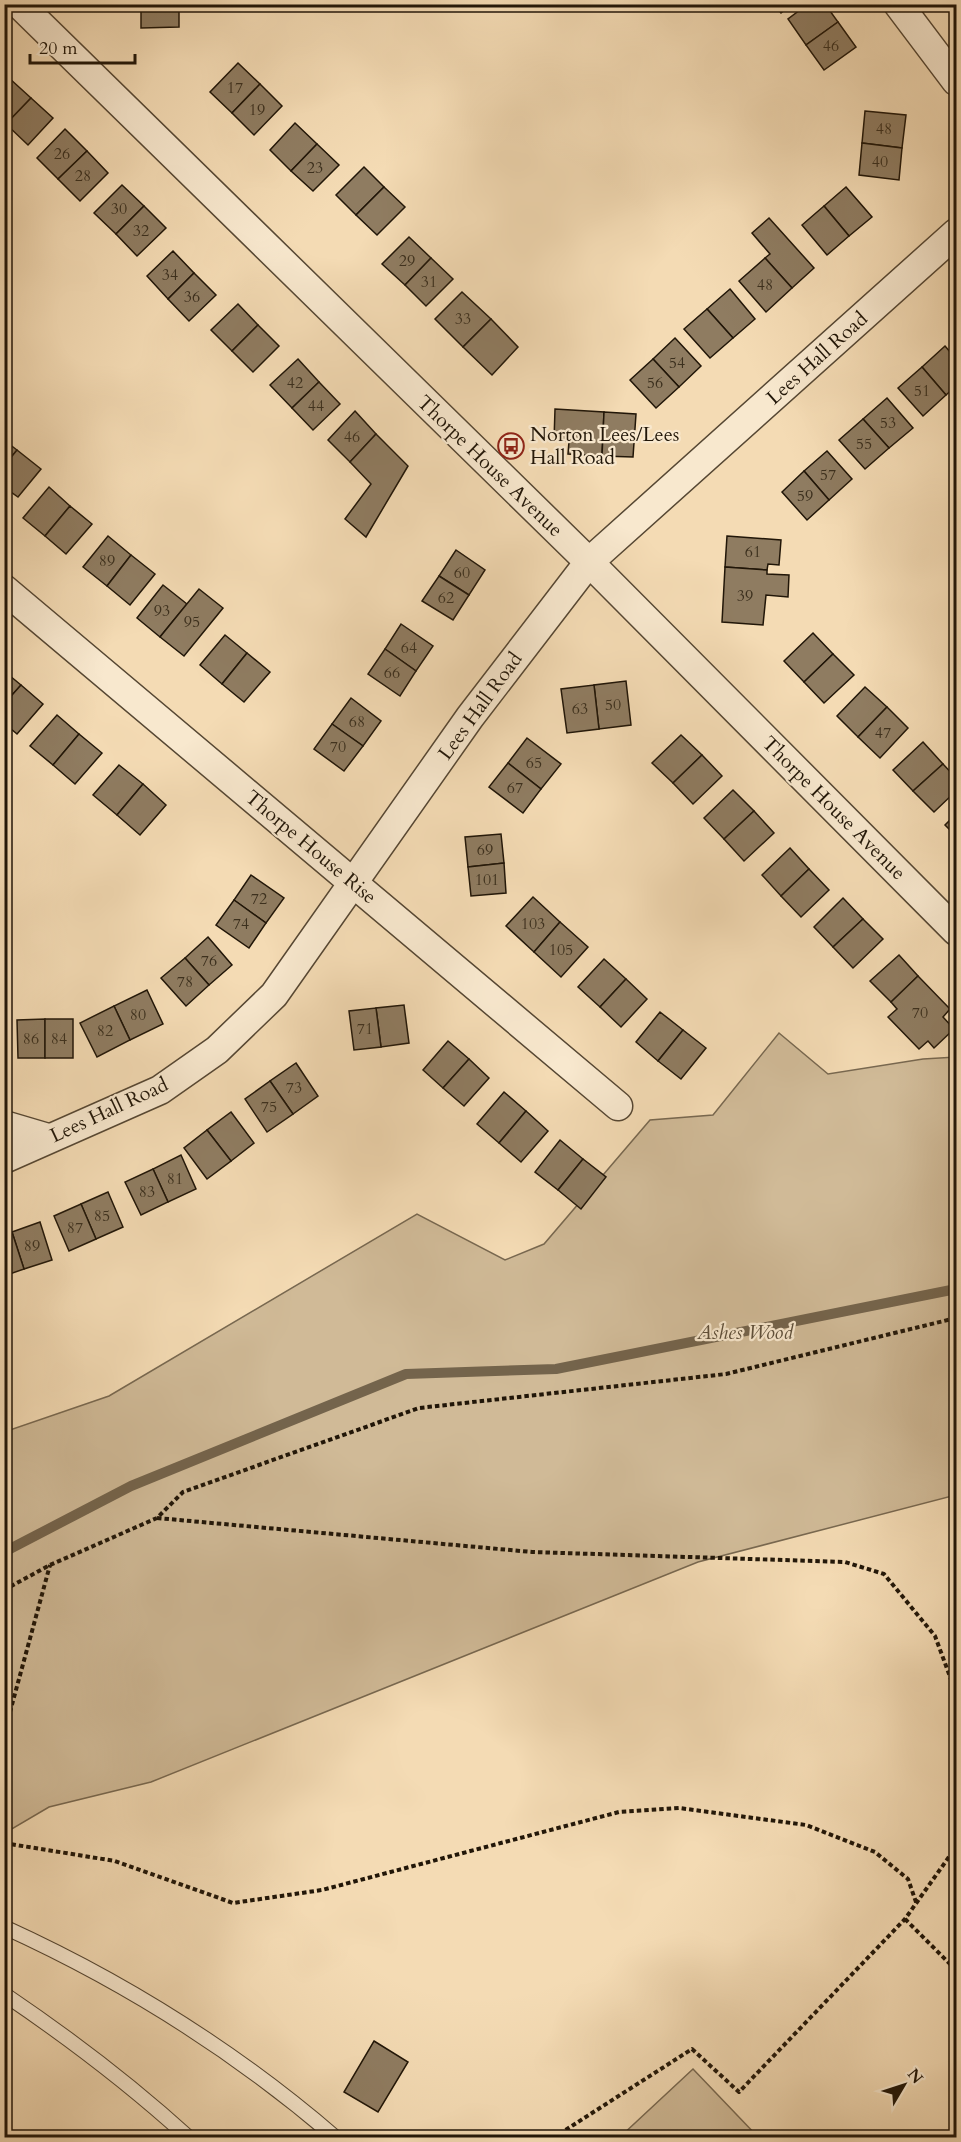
<svg xmlns="http://www.w3.org/2000/svg" width="961" height="2142" font-family="Cardo,serif">
<rect width="100%" height="100%" fill="#f4dbb4"/>
<filter id="stains"><feTurbulence type="fractalNoise" baseFrequency=".00333" numOctaves="4"/><feColorMatrix values="0 0 0 0 .2 0 0 0 0 .09 0 0 0 0 .02 0 0 0 .5 -.17"/></filter>
<radialGradient id="worn" r=".72"><stop offset=".6" stop-color="#630" stop-opacity="0"/><stop offset="1" stop-color="#630" stop-opacity=".3"/></radialGradient>
<g fill="#d0ba97" stroke="#786850" stroke-width="1.5">
<polygon points="779,1033 828,1074 923,1059 956,1057 956,1495 698,1562 151,1782 49,1807 5,1833 4,1432 109,1396 417,1214 505,1260 544,1244 650,1120 713,1115"/>
<polygon points="693,2069 758,2137 620,2137"/>
</g>
<g fill="none" stroke-linecap="round" stroke-linejoin="round">
<polyline stroke="#74644c" stroke-width="10" points="4,1552 131,1486 406,1374 556,1369 956,1289"/>
</g>
<g fill="#8f7c61" stroke="#211608" stroke-width="1.5">
<polygon points="141,4 179,4 179,27 141,28"/>
<polygon points="774,4 792,4 781,13"/>
<polygon points="808,4 825,4 838,22 806,45 788,19"/>
<polygon points="838,22 856,47 824,70 806,45"/>
<polygon points="238,63 260,84 232,113 210,92"/>
<polygon points="9,78 31,98 6,124 4,83"/>
<polygon points="260,84 282,106 254,135 232,113"/>
<polygon points="31,98 53,118 28,145 6,124"/>
<polygon points="865,111 906,115 902,148 862,143"/>
<polygon points="295,123 317,144 291,171 270,150"/>
<polygon points="65,129 87,151 58,179 37,158"/>
<polygon points="862,143 902,148 899,180 859,175"/>
<polygon points="317,144 339,165 313,191 291,171"/>
<polygon points="87,151 108,173 80,201 58,179"/>
<polygon points="364,167 384,187 356,215 336,195"/>
<polygon points="122,185 144,206 116,234 94,213"/>
<polygon points="384,187 405,207 377,235 356,215"/>
<polygon points="846,187 872,217 849,236 824,206"/>
<polygon points="144,206 166,228 137,256 116,234"/>
<polygon points="824,206 849,236 827,255 802,225"/>
<polygon points="769,218 814,268 792,288 765,258 770,254 752,233"/>
<polygon points="409,237 431,258 405,285 382,264"/>
<polygon points="173,251 194,273 168,299 147,276"/>
<polygon points="431,258 453,279 426,306 405,285"/>
<polygon points="765,258 792,288 766,312 739,281"/>
<polygon points="194,273 216,295 189,321 168,299"/>
<polygon points="730,289 755,319 733,338 707,309"/>
<polygon points="462,292 491,319 463,347 435,319"/>
<polygon points="238,304 258,325 232,351 211,330"/>
<polygon points="707,309 733,338 710,358 684,329"/>
<polygon points="491,319 518,347 492,375 463,347"/>
<polygon points="258,325 279,346 253,372 232,351"/>
<polygon points="675,338 701,366 679,387 653,359"/>
<polygon points="945,346 956,359 956,386 946,395 922,367"/>
<polygon points="298,359 319,382 292,408 270,385"/>
<polygon points="653,359 679,387 656,408 630,380"/>
<polygon points="922,367 946,395 923,416 898,388"/>
<polygon points="319,382 340,404 313,430 292,408"/>
<polygon points="887,398 913,428 889,448 863,419"/>
<polygon points="555,409 604,412 602,456 568,454 569,441 554,441"/>
<polygon points="355,411 376,434 350,462 328,440"/>
<polygon points="604,412 636,414 633,457 602,456"/>
<polygon points="863,419 889,448 865,469 839,440"/>
<polygon points="376,434 408,466 366,537 345,519 371,484 350,462"/>
<polygon points="4,440 17,450 4,466"/>
<polygon points="17,450 41,469 18,497 4,487 4,466"/>
<polygon points="827,451 852,479 829,500 804,471"/>
<polygon points="804,471 829,500 807,520 782,492"/>
<polygon points="49,487 70,506 45,536 23,518"/>
<polygon points="70,506 92,524 66,554 45,536"/>
<polygon points="108,536 131,555 107,586 83,567"/>
<polygon points="727,536 781,540 779,565 768,564 767,570 725,567"/>
<polygon points="456,550 485,570 469,595 439,576"/>
<polygon points="131,555 155,574 130,605 107,586"/>
<polygon points="725,567 767,570 767,574 789,575 788,597 766,595 763,625 722,622"/>
<polygon points="439,576 469,595 453,620 422,601"/>
<polygon points="163,585 187,604 160,637 137,618"/>
<polygon points="199,589 223,608 184,656 160,637"/>
<polygon points="401,624 433,646 416,671 385,649"/>
<polygon points="813,633 833,654 804,682 784,661"/>
<polygon points="225,635 247,653 222,684 200,665"/>
<polygon points="385,649 416,671 400,696 368,674"/>
<polygon points="247,653 270,672 244,702 222,684"/>
<polygon points="833,654 854,675 824,703 804,682"/>
<polygon points="4,671 21,685 4,704"/>
<polygon points="626,681 631,725 599,729 594,685"/>
<polygon points="21,685 43,704 17,734 4,723 4,704"/>
<polygon points="594,685 599,729 567,733 561,689"/>
<polygon points="865,687 887,707 858,737 837,716"/>
<polygon points="351,698 381,721 363,746 332,724"/>
<polygon points="887,707 908,728 880,758 858,737"/>
<polygon points="57,715 79,734 53,765 30,746"/>
<polygon points="332,724 363,746 344,771 314,749"/>
<polygon points="79,734 102,753 75,784 53,765"/>
<polygon points="681,735 702,755 673,783 652,763"/>
<polygon points="527,738 561,764 541,789 508,763"/>
<polygon points="923,742 943,764 913,791 893,770"/>
<polygon points="702,755 722,776 693,804 673,783"/>
<polygon points="508,763 541,789 523,813 489,787"/>
<polygon points="943,764 956,778 956,791 934,812 913,791"/>
<polygon points="119,765 143,784 117,815 93,795"/>
<polygon points="143,784 166,805 140,835 117,815"/>
<polygon points="733,790 754,811 724,839 704,818"/>
<polygon points="754,811 774,833 744,861 724,839"/>
<polygon points="956,814 956,836 945,825"/>
<polygon points="501,834 504,863 468,867 465,837"/>
<polygon points="790,848 809,869 781,896 762,875"/>
<polygon points="504,863 506,893 471,896 468,867"/>
<polygon points="809,869 829,890 801,917 781,896"/>
<polygon points="251,875 284,898 266,923 234,900"/>
<polygon points="533,897 560,922 534,952 506,926"/>
<polygon points="843,898 863,919 833,947 814,927"/>
<polygon points="234,900 266,923 249,948 216,925"/>
<polygon points="863,919 883,939 853,968 833,947"/>
<polygon points="560,922 588,947 561,977 534,952"/>
<polygon points="208,937 232,965 209,985 185,958"/>
<polygon points="899,955 918,976 891,1002 870,981"/>
<polygon points="185,958 209,985 186,1006 161,978"/>
<polygon points="604,959 626,979 600,1007 578,987"/>
<polygon points="918,976 950,1009 943,1017 954,1029 934,1048 928,1041 919,1049 888,1017 897,1009 891,1002"/>
<polygon points="626,979 647,999 621,1027 600,1007"/>
<polygon points="147,990 163,1024 130,1040 114,1006"/>
<polygon points="404,1005 409,1043 381,1047 376,1008"/>
<polygon points="114,1006 130,1040 97,1057 80,1023"/>
<polygon points="376,1008 381,1047 354,1050 349,1011"/>
<polygon points="660,1012 683,1030 658,1061 636,1042"/>
<polygon points="45,1019 45,1058 18,1058 17,1020"/>
<rect x="45" y="1019" width="28" height="39"/>
<polygon points="683,1030 706,1048 681,1079 658,1061"/>
<polygon points="448,1041 469,1059 443,1088 423,1070"/>
<polygon points="469,1059 489,1078 464,1106 443,1088"/>
<polygon points="296,1063 318,1096 293,1114 270,1081"/>
<polygon points="270,1081 293,1114 267,1132 245,1099"/>
<polygon points="504,1092 526,1111 499,1143 477,1124"/>
<polygon points="526,1111 548,1131 521,1162 499,1143"/>
<polygon points="231,1112 254,1143 231,1161 207,1130"/>
<polygon points="207,1130 231,1161 207,1179 184,1148"/>
<polygon points="560,1140 583,1159 558,1190 535,1172"/>
<polygon points="181,1155 196,1189 168,1202 153,1169"/>
<polygon points="583,1159 606,1177 581,1209 558,1190"/>
<polygon points="153,1169 168,1202 141,1215 125,1182"/>
<polygon points="108,1192 123,1227 96,1239 81,1204"/>
<polygon points="81,1204 96,1239 69,1251 54,1216"/>
<polygon points="40,1222 52,1260 24,1269 12,1232"/>
<polygon points="12,1232 24,1269 4,1276 4,1234"/>
<polygon points="374,2041 408,2062 378,2112 344,2092"/>
</g>
<g fill="none" stroke-linecap="round" stroke-linejoin="round">
<g stroke="#564733" stroke-width="16">
<g id="lane">
<path d="M4,1927C125,1982 235,2051 336,2138"/>
<path d="M4,1994C69,2038 131,2085 189,2138"/>
</g>
</g>
<g stroke="#564733" stroke-width="31">
<g id="street">
<polyline points="19,4 589,562 956,931"/>
<polyline points="898,4 956,81"/>
<polyline points="4,589 618,1106"/>
<polyline points="4,1125 48,1138"/>
<polyline points="4,1159 160,1090 217,1050 274,995 470,717 589,562 956,233"/>
</g>
</g>
<g stroke="#211608" stroke-width="4" stroke-dasharray="4.5 3" stroke-linecap="butt">
<polyline points="157,1518 532,1552 845,1562 884,1574 935,1636 956,1693"/>
<polyline points="4,1590 50,1565 157,1518 183,1492 419,1408 726,1374 956,1318"/>
<polyline points="4,1734 50,1565"/>
<polyline points="4,1843 115,1861 233,1903 322,1890 619,1812 679,1808 806,1825 875,1852 908,1879 917,1905"/>
<polyline points="905,1919 956,1970"/>
<polyline points="553,2138 692,2049 739,2092 905,1919 956,1847"/>
</g>
<use href="#lane" stroke="#f8e8ce" stroke-width="14"/>
<use href="#street" stroke="#f8e8ce" stroke-width="28"/>
</g>
<defs>
<g id="bus-ring" transform="scale(1.35)"><circle r="9.5" fill="#f8e8ce" stroke="#8f2418" stroke-width="1.5"/><path d="M-5-6H5V4H4V6H2V4H-2V6H-4V4H-5ZM-3.5-4V0h7V-4ZM-3.5 1.2v1.5H-2V1.2ZM2 1.2v1.5H3.5V1.2Z" fill="#8f2418"/></g>
</defs>
<g fill-rule="evenodd">
<use href="#bus-ring" x="511" y="446"/>
</g>
<g text-anchor="middle" dominant-baseline="central" stroke-width="4.5" stroke-linejoin="round" paint-order="stroke">
<g font-size="16" fill="#3c301e">
<text x="831" y="46">46</text>
<text x="235" y="88">17</text>
<text x="257" y="110">19</text>
<text x="884" y="129">48</text>
<text x="62" y="154">26</text>
<text x="880" y="162">40</text>
<text x="315" y="168">23</text>
<text x="83" y="176">28</text>
<text x="119" y="209">30</text>
<text x="141" y="231">32</text>
<text x="407" y="261">29</text>
<text x="170" y="275">34</text>
<text x="429" y="282">31</text>
<text x="765" y="285">48</text>
<text x="192" y="297">36</text>
<text x="463" y="319">33</text>
<text x="677" y="363">54</text>
<text x="295" y="383">42</text>
<text x="655" y="383">56</text>
<text x="922" y="391">51</text>
<text x="316" y="406">44</text>
<text x="888" y="423">53</text>
<text x="352" y="437">46</text>
<text x="864" y="444">55</text>
<text x="828" y="475">57</text>
<text x="805" y="496">59</text>
<text x="753" y="552">61</text>
<text x="107" y="561">89</text>
<text x="462" y="573">60</text>
<text x="745" y="596">39</text>
<text x="446" y="598">62</text>
<text x="162" y="611">93</text>
<text x="192" y="622">95</text>
<text x="409" y="648">64</text>
<text x="392" y="673">66</text>
<text x="613" y="705">50</text>
<text x="580" y="709">63</text>
<text x="357" y="722">68</text>
<text x="883" y="733">47</text>
<text x="338" y="747">70</text>
<text x="534" y="763">65</text>
<text x="515" y="788">67</text>
<text x="485" y="850">69</text>
<text x="487" y="880">101</text>
<text x="259" y="899">72</text>
<text x="241" y="924">74</text>
<text x="533" y="924">103</text>
<text x="561" y="950">105</text>
<text x="209" y="961">76</text>
<text x="185" y="982">78</text>
<text x="920" y="1013">70</text>
<text x="138" y="1015">80</text>
<text x="365" y="1029">71</text>
<text x="105" y="1031">82</text>
<text x="31" y="1039">86</text>
<text x="59" y="1039">84</text>
<text x="294" y="1088">73</text>
<text x="269" y="1107">75</text>
<text x="175" y="1179">81</text>
<text x="147" y="1192">83</text>
<text x="102" y="1216">85</text>
<text x="75" y="1228">87</text>
<text x="32" y="1246">89</text>
</g>
<g font-size="20" fill="#211608" stroke="#f8e8ce">
<text transform="translate(817 358) rotate(-42)">Lees Hall Road</text>
<text transform="translate(490 466) rotate(44)">Thorpe House Avenue</text>
<text transform="translate(480 706) rotate(-54)">Lees Hall Road</text>
<text transform="translate(834 808) rotate(45)">Thorpe House Avenue</text>
<text transform="translate(311 847) rotate(40)">Thorpe House Rise</text>
<text transform="translate(109 1110) rotate(-25)">Lees Hall Road</text>
</g>
<g font-size="20" fill="#211608" stroke="#f8e8ce" text-anchor="start">
<text x="530" y="434">Norton Lees/Lees<tspan x="530" dy="23">Hall Road</tspan></text>
</g>
<g font-size="20" font-style="italic" fill="#5e4f3a" stroke="#f8e8ce">
<text x="745" y="1332">Ashes Wood</text>
</g>
</g>
<rect width="961" height="2142" fill="none" stroke="#f4dbb4" stroke-width="24"/>
<rect x="6" y="6" width="949" height="2130" fill="none" stroke="#211608" stroke-width="3"/>
<rect x="12" y="12" width="937" height="2118" fill="none" stroke="#211608" stroke-width="1.5"/>
<g transform="translate(904 2085) rotate(51)" stroke="#f8e8ce" stroke-width="4.5" paint-order="stroke">
<path d="M0-4.5L10 22L0 15L-10 22Z" fill="#211608"/>
<text y="-9" font-size="16" font-weight="bold" text-anchor="middle" fill="#211608">N</text>
</g>
<path d="M30 54v9h105v-9" fill="none" stroke="#211608" stroke-width="3"/>
<text x="39" y="54" font-size="18" fill="#211608" stroke="#f8e8ce" stroke-width="4.5" paint-order="stroke">20 m</text>
<rect width="100%" height="100%" filter="url(#stains)"/>
<rect width="100%" height="100%" fill="url(#worn)"/>
</svg>
